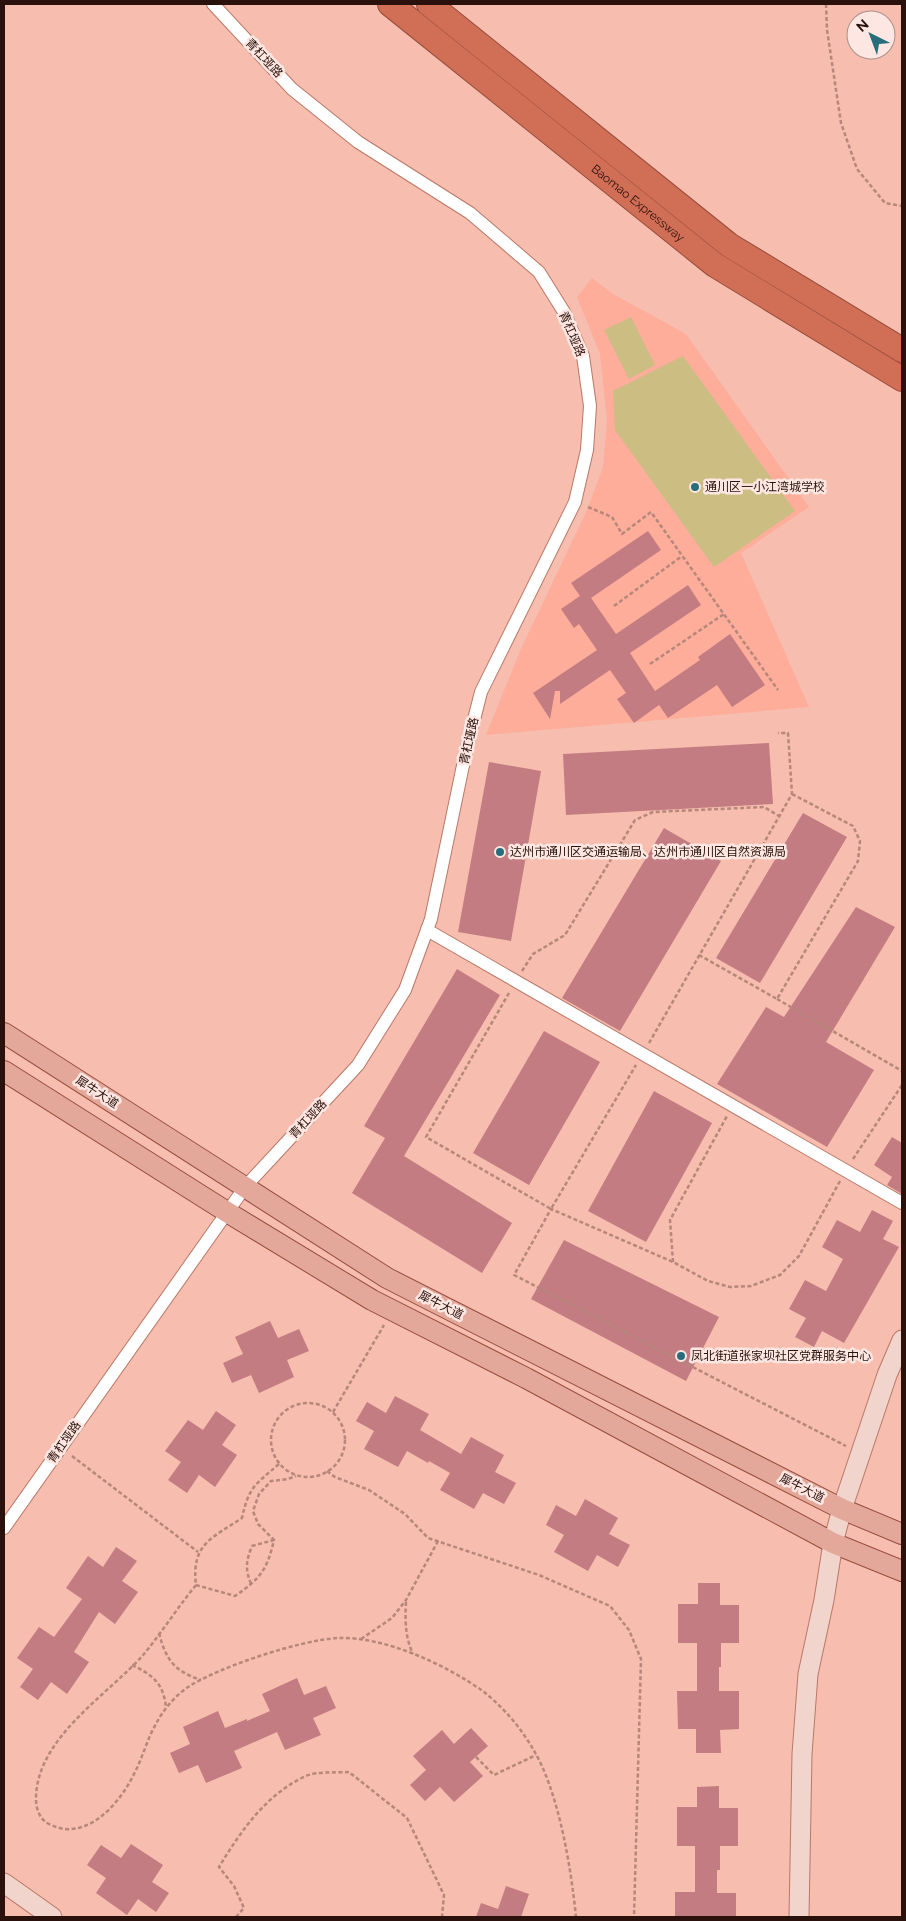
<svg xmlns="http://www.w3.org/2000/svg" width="906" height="1921" font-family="Raleway,'Noto Sans SC',sans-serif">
<rect width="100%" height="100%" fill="#f7bdae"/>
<polygon fill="#fdad9a" points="592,278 613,294 686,334 809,507 741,553 809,707 486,735 520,651 587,510 603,467 607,420 600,354 577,297"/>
<g fill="#ccbd83">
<polygon points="631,317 655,365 629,379 604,330"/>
<polygon points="683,356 795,511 714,567 615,430 613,391"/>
</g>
<g fill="#c37c82">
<polygon points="648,531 661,550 591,598 616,634 688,585 701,605 630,653 655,691 700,660 698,657 730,634 765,685 732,707 717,685 668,718 659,705 634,723 617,699 626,693 610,670 560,704 560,691 555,691 550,719 533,693 597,650 579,624 574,628 561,609 580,596 571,583"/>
<polygon points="769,743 773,804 566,815 563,754"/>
<polygon points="489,762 541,771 511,941 458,932"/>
<polygon points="803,813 847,837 760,983 716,958"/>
<polygon points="664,828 721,861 620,1031 562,998"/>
<polygon points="856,907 895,927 826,1042 874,1070 827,1147 717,1084 766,1007 784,1017"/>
<polygon points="457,969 500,995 404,1156 512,1223 482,1273 352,1193 385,1138 364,1126"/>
<polygon points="544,1031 600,1062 529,1185 473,1153"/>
<polygon points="654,1091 712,1123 646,1242 588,1211"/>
<polygon points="892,1137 902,1143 902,1194 887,1185 892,1177 874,1165"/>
<polygon points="872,1210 893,1221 883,1239 899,1247 844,1343 822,1331 814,1347 795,1337 806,1318 789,1309 805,1280 826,1291 843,1259 822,1247 837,1220 860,1232"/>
<polygon points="564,1240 719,1317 686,1381 531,1299"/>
<polygon points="270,1321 278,1338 299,1329 309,1351 287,1360 294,1377 259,1393 251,1375 232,1383 223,1363 243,1354 235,1337"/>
<polygon points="395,1396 429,1414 420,1430 461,1454 471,1437 504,1455 495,1472 516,1483 504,1504 483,1493 474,1509 440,1490 450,1473 429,1461 428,1463 407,1451 398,1467 364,1449 374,1431 356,1421 367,1402 386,1413"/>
<polygon points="216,1411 236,1425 222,1445 237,1455 215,1487 199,1475 187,1493 168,1480 181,1462 165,1451 188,1420 203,1430"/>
<polygon points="585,1499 618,1518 609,1534 630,1545 618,1567 597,1555 588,1571 554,1552 564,1535 546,1525 556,1505 576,1516"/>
<polygon points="116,1547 137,1561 122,1581 138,1592 115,1624 99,1612 74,1652 89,1662 67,1694 51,1682 38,1700 20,1687 33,1669 17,1658 39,1627 54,1637 82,1599 66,1588 88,1556 103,1567"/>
<polygon points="698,1583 720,1583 720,1605 739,1605 739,1643 721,1643 721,1667 719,1667 719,1691 739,1691 739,1729 720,1730 721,1753 696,1753 696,1729 678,1729 677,1691 697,1691 697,1643 678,1643 678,1604 698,1604"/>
<polygon points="297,1678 304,1695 326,1686 336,1708 313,1718 321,1735 285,1750 277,1732 234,1751 242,1768 206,1783 198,1765 179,1773 170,1753 190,1744 183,1727 218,1711 225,1728 247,1719 247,1721 270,1711 262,1694"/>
<polygon points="471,1728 488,1746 470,1762 483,1776 454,1802 440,1787 425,1801 410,1785 426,1770 413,1756 442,1730 454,1744"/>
<polygon points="719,1786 719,1808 738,1808 738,1846 720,1846 720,1870 717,1870 717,1893 736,1893 736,1917 675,1917 675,1892 695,1892 695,1846 677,1846 677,1807 697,1807 697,1787"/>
<polygon points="131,1844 163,1865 152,1882 169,1893 156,1912 138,1899 127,1915 96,1893 106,1878 87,1865 101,1845 121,1858"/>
<polygon points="506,1886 529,1894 521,1917 476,1917 481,1903 498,1909"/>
</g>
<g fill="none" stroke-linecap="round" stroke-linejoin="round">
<g stroke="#ba7867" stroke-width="14">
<g id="street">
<polyline points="427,930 902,1203"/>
<polyline points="4,1528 245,1187 358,1065 405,990 431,919 466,751 481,692 575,502 587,450 590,406 583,356 564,312 539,272 470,213 358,142 292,89 213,4"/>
</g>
</g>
<g stroke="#ba7867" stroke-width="21">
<g id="secondary">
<polyline points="4,1883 52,1917"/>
<polyline points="799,1917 802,1754 808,1674 824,1600 833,1543 842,1509 887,1375 902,1340"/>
</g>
</g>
<g stroke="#974d3c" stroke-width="22">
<g id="primary">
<polyline points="4,1033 387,1278 842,1509 902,1534"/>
<polyline points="4,1071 227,1212 372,1300 526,1378 833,1543 902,1571"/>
</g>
</g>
<g stroke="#974d3c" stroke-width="26">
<g id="highway">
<path id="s1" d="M390,4L715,265L902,379"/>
<polyline points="429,4 729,245 902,350"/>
</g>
</g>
<g stroke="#b6877a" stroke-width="2.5" stroke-dasharray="4 2.5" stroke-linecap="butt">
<polyline points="826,4 827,30 841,123 857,169 885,203 902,206"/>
<polyline points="588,507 612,517 622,534 651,512 778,690"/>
<polyline points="614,606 682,556"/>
<polyline points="650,664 724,614"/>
<polyline points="699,955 777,999 858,861 860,841 853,826 792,794"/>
<polyline points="522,971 533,954 565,935 635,820 653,812 764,807 779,816"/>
<polyline points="509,993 426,1137 551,1209 636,1065"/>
<polyline points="777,999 902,1071"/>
<polyline points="649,1043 792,794 788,733 778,733"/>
<polyline points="853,1159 902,1085"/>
<polyline points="840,1181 799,1256 780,1275 751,1286 730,1287 708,1281 673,1262 551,1209 514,1275 846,1446"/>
<polyline points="673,1262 670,1220 727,1116"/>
<circle cx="308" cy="1440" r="37"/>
<polyline points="333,1412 384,1325"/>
<polyline points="72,1456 198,1552"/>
<path d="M279,1464C255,1485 249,1486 242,1518C212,1538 191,1544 196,1585C178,1607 162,1632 144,1654C108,1695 36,1738 36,1799C36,1809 40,1821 51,1825C87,1842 120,1803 134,1774C143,1757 147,1739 156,1724C163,1710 175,1696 188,1687C219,1667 300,1640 338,1638C384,1636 447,1665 484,1692C503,1707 521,1728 533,1749C559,1792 571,1868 576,1917"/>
<polyline points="327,1471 335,1477 369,1490 405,1514 428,1538 539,1575 610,1606 629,1630 641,1659 634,1917"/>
<path d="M251,1584C245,1569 246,1561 252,1546L274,1540"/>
<path d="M196,1585L235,1596C261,1578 267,1570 274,1540L258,1524L253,1511L259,1494L271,1481L288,1479L296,1476"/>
<path d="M406,1602C405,1620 405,1637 413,1654"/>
<path d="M159,1633C166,1660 174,1671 201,1680"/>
<polyline points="361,1639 392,1618 406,1600 438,1541"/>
<path d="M132,1665C153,1675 164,1684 166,1708"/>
<polyline points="476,1757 494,1775 536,1755"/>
<path d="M236,1917L244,1908L234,1886L219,1867C241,1831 266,1794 306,1776C318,1771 336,1773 349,1772L407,1818L444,1895L442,1917"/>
</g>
<use href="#street" stroke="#fff" stroke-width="12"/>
<use href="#secondary" stroke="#f1d4cc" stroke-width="19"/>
<use href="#primary" stroke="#e3a89a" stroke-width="20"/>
<use href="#highway" stroke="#d16e56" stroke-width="24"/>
</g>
<g fill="#286d7c" stroke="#fee7e2" stroke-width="2">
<circle cx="695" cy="487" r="5"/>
<circle cx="500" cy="852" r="5"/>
<circle cx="681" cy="1356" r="5"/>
</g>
<g text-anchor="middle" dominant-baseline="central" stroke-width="5" stroke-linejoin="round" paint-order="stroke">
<g font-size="12" fill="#2a110b" stroke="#fee7e2">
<text transform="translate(264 58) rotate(47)">青杠垭路</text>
<text stroke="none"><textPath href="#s1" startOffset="318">Baomao Expressway</textPath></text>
<text transform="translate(572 334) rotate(67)">青杠垭路</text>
<text transform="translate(469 741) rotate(-77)">青杠垭路</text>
<text transform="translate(97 1092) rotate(33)">犀牛大道</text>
<text transform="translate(308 1119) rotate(-47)">青杠垭路</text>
<text transform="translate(441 1305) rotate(27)">犀牛大道</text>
<text transform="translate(64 1442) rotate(-55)">青杠垭路</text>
<text transform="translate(802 1488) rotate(27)">犀牛大道</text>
</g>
<g font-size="12" fill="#2a110b" stroke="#fee7e2" text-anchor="start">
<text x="705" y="487">通川区一小江湾城学校</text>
<text x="510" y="852">达州市通川区交通运输局、达州市通川区自然资源局</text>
<text x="691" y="1356">凤北街道张家坝社区党群服务中心</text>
</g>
</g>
<rect width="906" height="1921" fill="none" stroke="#2a110b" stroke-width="10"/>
<g transform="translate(871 35) rotate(318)"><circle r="24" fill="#fee7e2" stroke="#a9918c"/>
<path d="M0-4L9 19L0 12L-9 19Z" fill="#286d7c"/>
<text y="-8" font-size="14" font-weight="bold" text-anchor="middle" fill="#2a110b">N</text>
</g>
</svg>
